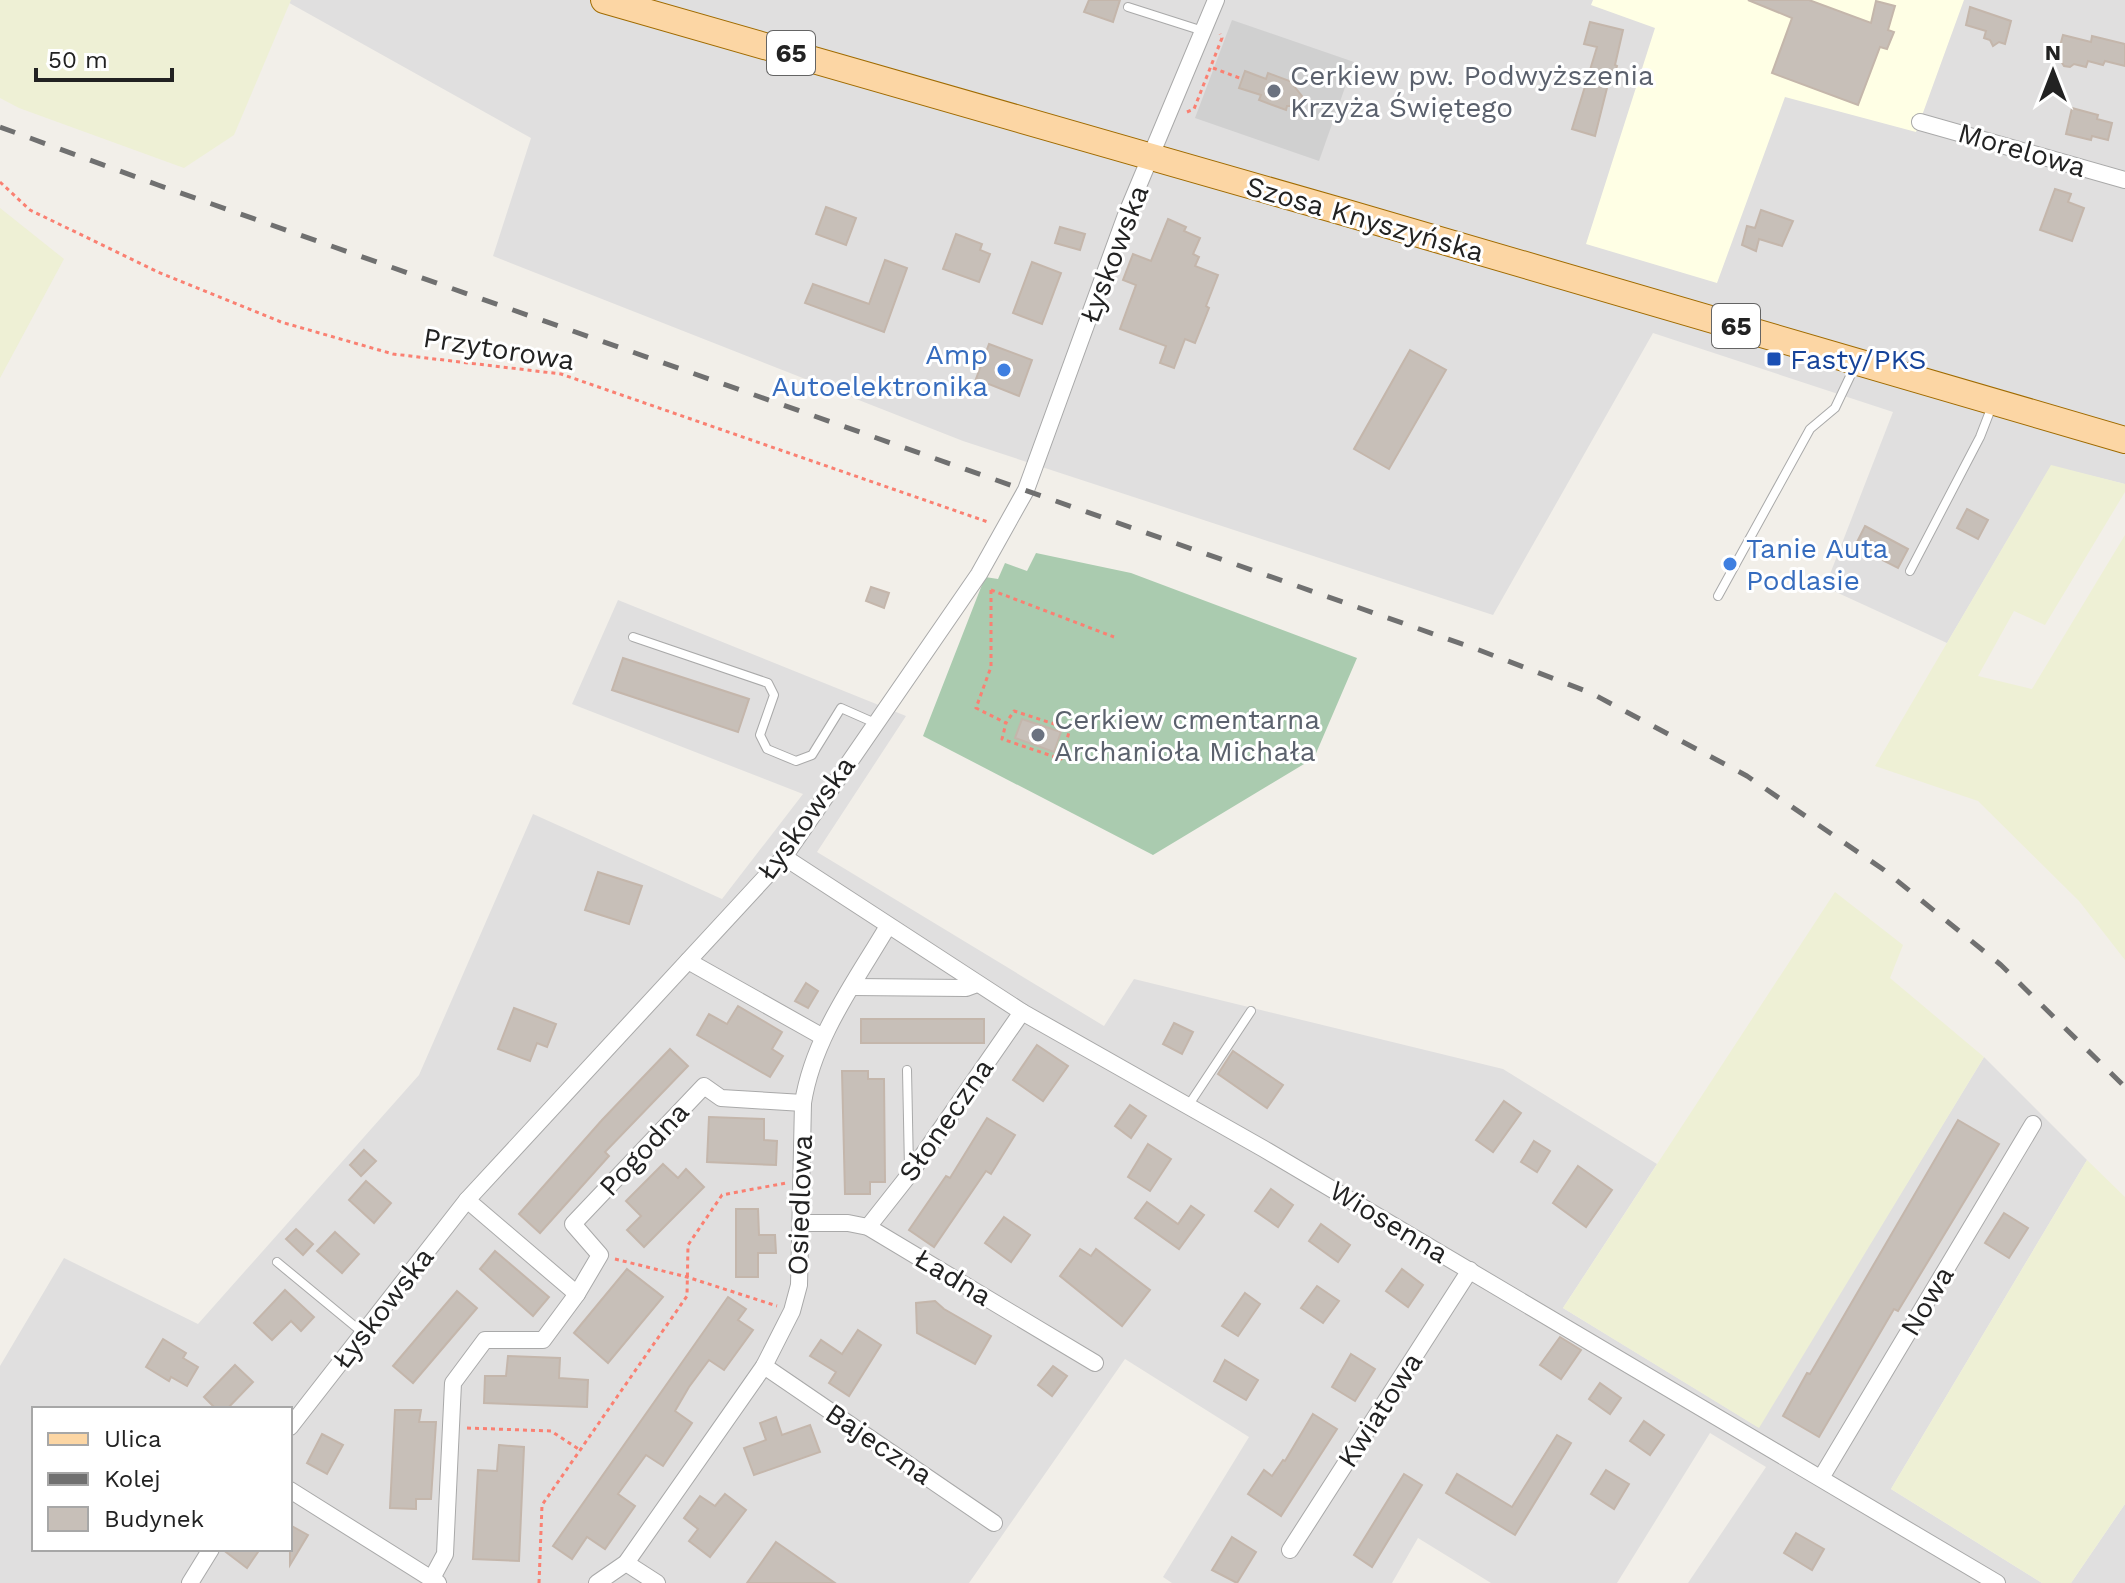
<svg xmlns="http://www.w3.org/2000/svg" width="2125" height="1583" font-family="'Work Sans',sans-serif">
<rect width="100%" height="100%" fill="#f2efe9"/>
<g fill="#e0dfdf" fill-rule="evenodd">
<polygon points="284,0 2125,0 2125,484 2051,466 1947,643 1825,587 1893,412 1653,333 1493,615 963,441 493,256 531,138"/>
<path d="M618,600L906,716L817,852L1104,1026L1134,979L1503,1069L1657,1164L1563,1308L1758,1427L1984,1057L2087,1160L1891,1489L2042,1583H1688L1766,1467L1710,1433L1617,1583H1491L1418,1538L1392,1583H1172L1163,1577L1249,1437L1125,1359L969,1583H0V1366L64,1258L198,1324L419,1075L533,814L722,899L803,794L572,704ZM34,1409H290V1549H34Z"/>
<polygon points="2125,1504 2125,1583 2071,1583"/>
</g>
<polygon fill="#ffffe5" points="1593,0 1964,0 1916,132 1785,97 1717,283 1586,244 1655,28 1591,5"/>
<polygon fill="#d0d0d0" points="1232,20 1354,62 1319,161 1195,118"/>
<g fill="#eef0d5">
<polygon points="0,0 291,0 234,135 184,168 19,108 0,98"/>
<polygon points="0,208 64,259 0,378"/>
<polygon points="2051,465 2125,484 2125,492 2045,625 2014,611 1978,676 2032,689 2125,535 2125,960 2079,901 1978,801 1875,766"/>
<polygon points="1835,892 1903,945 1890,978 1984,1057 1759,1428 1563,1308"/>
<polygon points="2087,1160 2125,1197 2125,1504 2071,1583 2042,1583 1891,1489"/>
</g>
<polygon fill="#aacbaf" points="1036,553 1131,573 1357,658 1314,758 1153,855 923,736 985,577 998,579 1005,563 1027,571"/>
<g fill="#c7bfb8" stroke="#c4b6ab" stroke-width="2">
<polygon points="1089,0 1120,0 1113,22 1084,12"/>
<polygon points="1748,0 1809,0 1871,23 1876,1 1895,6 1888,30 1894,32 1887,49 1880,47 1858,105 1772,73 1792,18"/>
<polygon points="1970,7 2011,21 2005,44 1999,42 1993,46 1990,40 1984,38 1986,31 1966,25"/>
<polygon points="1590,22 1623,30 1615,65 1617,66 1612,81 1609,80 1595,136 1572,129 1597,47 1584,44"/>
<polygon points="2063,35 2091,42 2092,36 2125,44 2125,66 2105,61 2103,65 2088,61 2086,67 2074,64 2070,67 2064,66 2061,61 2053,59 2048,50 2057,45 2060,46"/>
<polygon points="1245,71 1266,79 1268,73 1295,83 1294,86 1302,96 1302,102 1297,106 1287,106 1286,110 1259,100 1261,95 1239,88"/>
<polygon points="2072,108 2098,115 2097,119 2112,123 2108,140 2092,136 2091,140 2066,134"/>
<polygon points="2055,189 2071,194 2068,202 2084,208 2072,241 2040,230"/>
<polygon points="826,207 856,218 846,245 816,234"/>
<polygon points="1761,210 1793,221 1782,246 1759,239 1756,251 1742,245 1747,226 1755,228"/>
<polygon points="1168,219 1186,227 1184,231 1200,238 1193,254 1199,257 1195,266 1218,275 1206,306 1209,308 1195,343 1185,339 1174,368 1160,363 1166,346 1120,329 1136,285 1123,280 1133,254 1151,261"/>
<polygon points="1060,227 1085,234 1080,250 1055,243"/>
<polygon points="956,234 982,244 980,250 990,254 979,282 943,269"/>
<polygon points="885,260 907,268 884,332 805,303 813,284 869,304"/>
<polygon points="1032,262 1061,273 1042,324 1013,313"/>
<polygon points="989,344 1032,360 1019,396 976,379"/>
<polygon points="1410,350 1446,370 1389,469 1354,449"/>
<polygon points="1967,509 1988,520 1978,539 1957,528"/>
<polygon points="1865,526 1908,549 1898,568 1855,546"/>
<polygon points="871,587 889,593 884,608 866,601"/>
<polygon points="623,658 749,699 738,732 612,690"/>
<polygon points="1022,719 1061,732 1054,752 1015,738"/>
<polygon points="598,872 642,886 629,924 585,910"/>
<polygon points="806,983 818,991 808,1008 795,1001"/>
<polygon points="738,1006 782,1032 772,1049 783,1056 770,1077 697,1035 709,1014 727,1024"/>
<polygon points="514,1008 556,1024 547,1047 537,1043 530,1061 498,1049"/>
<rect x="861" y="1019" width="123" height="24"/>
<polygon points="1174,1023 1193,1032 1182,1054 1163,1044"/>
<polygon points="1037,1045 1068,1066 1043,1101 1013,1080"/>
<polygon points="670,1049 688,1066 605,1152 609,1156 540,1233 519,1214 602,1120"/>
<polygon points="1233,1051 1283,1085 1267,1108 1218,1074"/>
<polygon points="842,1071 868,1071 868,1079 884,1079 885,1182 870,1182 870,1194 845,1194"/>
<polygon points="1504,1101 1521,1113 1493,1152 1476,1140"/>
<polygon points="1130,1105 1146,1116 1131,1138 1115,1126"/>
<polygon points="709,1117 764,1119 764,1140 777,1141 776,1165 707,1162"/>
<polygon points="987,1118 1015,1135 991,1174 986,1171 934,1247 909,1230 946,1176 950,1178"/>
<polygon points="1958,1120 1999,1144 1898,1311 1894,1309 1819,1437 1783,1416 1807,1373 1810,1374"/>
<polygon points="1534,1141 1550,1151 1537,1172 1521,1162"/>
<polygon points="1148,1144 1171,1159 1150,1191 1128,1177"/>
<polygon points="364,1150 376,1161 361,1176 350,1165"/>
<polygon points="663,1164 678,1178 686,1169 704,1187 644,1247 627,1230 641,1216 626,1201"/>
<polygon points="1578,1166 1612,1190 1586,1227 1553,1203"/>
<polygon points="366,1181 391,1203 374,1223 349,1200"/>
<polygon points="1271,1189 1293,1205 1278,1227 1255,1211"/>
<polygon points="1147,1202 1178,1224 1191,1206 1204,1215 1179,1249 1135,1218"/>
<polygon points="736,1209 758,1209 759,1235 775,1235 776,1253 758,1253 758,1277 736,1277"/>
<polygon points="2004,1213 2028,1228 2009,1258 1985,1243"/>
<polygon points="1004,1217 1030,1235 1011,1262 985,1243"/>
<polygon points="1321,1224 1350,1245 1338,1262 1309,1241"/>
<polygon points="296,1229 313,1244 303,1255 286,1239"/>
<polygon points="335,1232 359,1254 342,1273 317,1251"/>
<polygon points="1080,1249 1091,1256 1096,1249 1150,1290 1122,1326 1060,1276"/>
<polygon points="495,1251 549,1297 533,1316 480,1269"/>
<polygon points="627,1269 663,1297 608,1363 574,1333"/>
<polygon points="1402,1269 1423,1285 1408,1307 1386,1291"/>
<polygon points="1317,1286 1339,1301 1323,1323 1301,1308"/>
<polygon points="285,1290 314,1317 301,1331 291,1321 272,1340 254,1323"/>
<polygon points="457,1291 477,1308 413,1383 393,1366"/>
<polygon points="1245,1293 1260,1304 1238,1336 1222,1326"/>
<polygon points="728,1297 746,1309 738,1320 753,1330 724,1370 709,1360 689,1387 675,1411 692,1423 663,1466 646,1455 618,1494 635,1506 605,1549 587,1537 572,1559 553,1546"/>
<polygon points="935,1301 944,1309 991,1336 975,1364 917,1333 916,1303"/>
<polygon points="858,1330 881,1345 849,1396 829,1383 836,1372 810,1356 821,1340 842,1354"/>
<polygon points="1560,1337 1581,1350 1561,1379 1540,1365"/>
<polygon points="163,1339 186,1353 183,1358 198,1367 187,1386 171,1377 169,1381 146,1367"/>
<polygon points="1351,1354 1375,1369 1355,1401 1332,1387"/>
<polygon points="508,1356 560,1358 559,1378 588,1380 587,1407 484,1403 485,1376 506,1376"/>
<polygon points="1225,1360 1258,1380 1246,1400 1214,1381"/>
<polygon points="235,1365 253,1382 227,1409 216,1409 204,1397"/>
<polygon points="1053,1366 1067,1376 1052,1396 1038,1385"/>
<polygon points="1600,1383 1621,1398 1610,1414 1589,1399"/>
<polygon points="395,1410 421,1410 419,1422 436,1422 431,1499 416,1499 416,1509 390,1508"/>
<polygon points="1313,1414 1337,1429 1281,1516 1248,1494 1264,1470 1272,1476 1283,1460 1285,1461"/>
<polygon points="776,1417 782,1435 810,1425 820,1452 754,1475 744,1448 766,1440 760,1423"/>
<polygon points="1644,1421 1664,1435 1650,1455 1630,1441"/>
<polygon points="322,1434 343,1445 327,1474 307,1463"/>
<polygon points="1557,1435 1571,1443 1515,1535 1446,1493 1457,1474 1512,1507"/>
<polygon points="499,1445 524,1447 519,1561 473,1559 478,1470 497,1471"/>
<polygon points="1606,1470 1629,1484 1614,1509 1591,1494"/>
<polygon points="1404,1474 1422,1485 1372,1567 1354,1555"/>
<polygon points="725,1494 746,1510 710,1557 689,1541 698,1529 684,1518 700,1496 715,1506"/>
<polygon points="290,1525 308,1535 290,1565"/>
<polygon points="1796,1533 1824,1549 1812,1570 1784,1553"/>
<polygon points="1232,1537 1256,1552 1237,1583 1212,1570"/>
<polygon points="776,1542 809,1565 835,1583 747,1583"/>
<polygon points="222,1549 260,1549 247,1568"/>
</g>
<g fill="none" stroke-linecap="round" stroke-linejoin="round">
<g stroke="#a9a9a9" stroke-width="10">
<g id="lane">
<polyline points="1128,7 1203,31"/>
<polyline points="1910,571 1980,437 1992,406"/>
<polyline points="1718,596 1810,429 1835,408 1855,366"/>
<polyline points="633,637 768,683 774,695 760,735 767,749 796,761 812,755 841,708 875,723"/>
<polyline points="907,1070 909,1169"/>
<polyline points="1188,1106 1251,1011"/>
<polyline points="277,1262 363,1333"/>
</g>
</g>
<g stroke="#a9a9a9" stroke-width="18">
<g id="street">
<polyline points="1920,122 2125,180"/>
<polyline points="784,857 1022,1012 1264,1149 1997,1583"/>
<polyline points="688,961 823,1037"/>
<polyline points="852,987 966,988 977,984"/>
<polyline points="801,1223 848,1223 868,1227 1095,1363"/>
<polyline points="868,1227 909,1175 1022,1012"/>
<polyline points="577,1294 600,1255 573,1224 704,1086 721,1098 803,1103"/>
<polyline points="764,1366 994,1523"/>
<polyline points="290,1427 467,1200 784,857 979,574 1026,490 1126,215 1216,0"/>
<polyline points="1821,1478 2033,1124"/>
<polyline points="290,1490 438,1583"/>
<polyline points="1290,1550 1470,1270"/>
<polyline points="626,1563 657,1583"/>
<polyline points="431,1580 445,1554 453,1383 485,1340 543,1340 577,1294 467,1200"/>
<polyline points="190,1583 211,1549"/>
<path d="M597,1583L626,1563L764,1366L792,1311L799,1285L803,1103C813,1038 855,982 888,926"/>
</g>
</g>
<g stroke="#a06b00" stroke-width="28">
<polyline id="primary" points="604,0 1347,213 2125,440"/>
</g>
<g stroke="#fa8072" stroke-width="3" stroke-dasharray="4 4" stroke-linecap="butt">
<polyline points="1213,68 1242,79"/>
<polyline points="1187,112 1194,109 1222,38 1220,34"/>
<polyline points="0,182 30,210 158,272 281,322 393,354 561,374 988,522"/>
<polyline points="991,590 991,667 976,708 1006,723 1014,711 1070,729 1061,759 1002,739 1006,723"/>
<polyline points="991,590 1114,637"/>
<polyline points="615,1259 687,1277 777,1306"/>
<polyline points="467,1428 551,1431 580,1450"/>
<polyline points="539,1583 542,1505 687,1296 688,1245 722,1195 786,1183"/>
</g>
<use href="#lane" stroke="#fff" stroke-width="8"/>
<use href="#street" stroke="#fff" stroke-width="16"/>
<use href="#primary" stroke="#fcd6a4" stroke-width="26"/>
<polyline stroke="#707070" stroke-width="5" stroke-dasharray="16 16" stroke-linecap="butt" points="0,127 158,185 1479,650 1591,693 1747,776 1884,870 2001,965 2125,1087"/>
</g>
<g fill="#6b7280" stroke="#fff" stroke-width="3">
<circle cx="1274" cy="91" r="8"/>
<circle cx="1038" cy="735" r="8"/>
</g>
<rect fill="#1a4fb4" stroke="#fff" stroke-width="3" x="1766" y="351" width="16" height="16" rx="4"/>
<g fill="#3f7fe0" stroke="#fff" stroke-width="3">
<circle cx="1004" cy="370" r="8"/>
<circle cx="1730" cy="564" r="8"/>
</g>
<g text-anchor="middle" dominant-baseline="central" stroke-width="6" stroke-linejoin="round" paint-order="stroke">
<g fill="#fff" stroke="#646464" stroke-width="2">
<rect x="767" y="31" width="48" height="44" rx="6"/>
<rect x="1712" y="304" width="48" height="44" rx="6"/>
</g>
<g font-size="26" font-weight="bold" fill="#222">
<text x="791" y="53">65</text>
<text x="1736" y="326">65</text>
</g>
<g font-size="28" fill="#5b616d" stroke="#fff" text-anchor="start">
<text x="1290" y="75">Cerkiew pw. Podwyższenia<tspan x="1290" dy="32">Krzyża Świętego</tspan></text>
<text x="1054" y="719">Cerkiew cmentarna<tspan x="1054" dy="32">Archanioła Michała</tspan></text>
</g>
<g font-size="28" fill="#222" stroke="#fff">
<text transform="translate(2022 150) rotate(16)">Morelowa</text>
<text transform="translate(1365 219) rotate(16)">Szosa Knyszyńska</text>
<text transform="translate(1114 254) rotate(-69)">Łyskowska</text>
<text transform="translate(499 349) rotate(9)">Przytorowa</text>
<text transform="translate(806 818) rotate(-54)">Łyskowska</text>
<text transform="translate(946 1120) rotate(-55)">Słoneczna</text>
<text transform="translate(644 1149) rotate(-47)">Pogodna</text>
<text transform="translate(800 1205) rotate(-88)">Osiedlowa</text>
<text transform="translate(1389 1222) rotate(31)">Wiosenna</text>
<text transform="translate(953 1277) rotate(31)">Ładna</text>
<text transform="translate(1927 1301) rotate(-59)">Nowa</text>
<text transform="translate(383 1308) rotate(-52)">Łyskowska</text>
<text transform="translate(1380 1410) rotate(-57)">Kwiatowa</text>
<text transform="translate(879 1444) rotate(34)">Bajeczna</text>
</g>
<g font-size="28" fill="#366cbe" stroke="#fff" text-anchor="end">
<text x="988" y="354">Amp<tspan x="988" dy="32">Autoelektronika</tspan></text>
<text x="1746" y="548" text-anchor="start">Tanie Auta<tspan x="1746" dy="32">Podlasie</tspan></text>
</g>
<g font-size="28" fill="#164399" stroke="#fff" text-anchor="start">
<text x="1790" y="359">Fasty/PKS</text>
</g>
</g>
<rect x="32" y="1407" width="260" height="144" fill="#ffffff" stroke="#a7a7a7" stroke-width="2"/>
<rect x="48" y="1433" width="40" height="12" fill="#fcd6a4" stroke="#a7a7a7" stroke-width="2"/>
<text x="104" y="1447" font-size="24" fill="#222222">Ulica</text>
<rect x="48" y="1473" width="40" height="12" fill="#707070" stroke="#a7a7a7" stroke-width="2"/>
<text x="104" y="1487" font-size="24" fill="#222222">Kolej</text>
<rect x="48" y="1507" width="40" height="24" fill="#c7bfb8" stroke="#a7a7a7" stroke-width="2"/>
<text x="104" y="1527" font-size="24" fill="#222222">Budynek</text>
<g transform="translate(2053 72)" stroke="#ffffff" stroke-width="6" paint-order="stroke">
<path d="M0-6L14 30L0 20L-14 30Z" fill="#222222"/>
<text y="-12" font-size="22" font-weight="bold" text-anchor="middle" fill="#222222">N</text>
</g>
<path d="M36 68v12h136v-12" fill="none" stroke="#222222" stroke-width="4"/>
<text x="48" y="68" font-size="24" fill="#222222" stroke="#ffffff" stroke-width="6" paint-order="stroke">50 m</text>
</svg>
